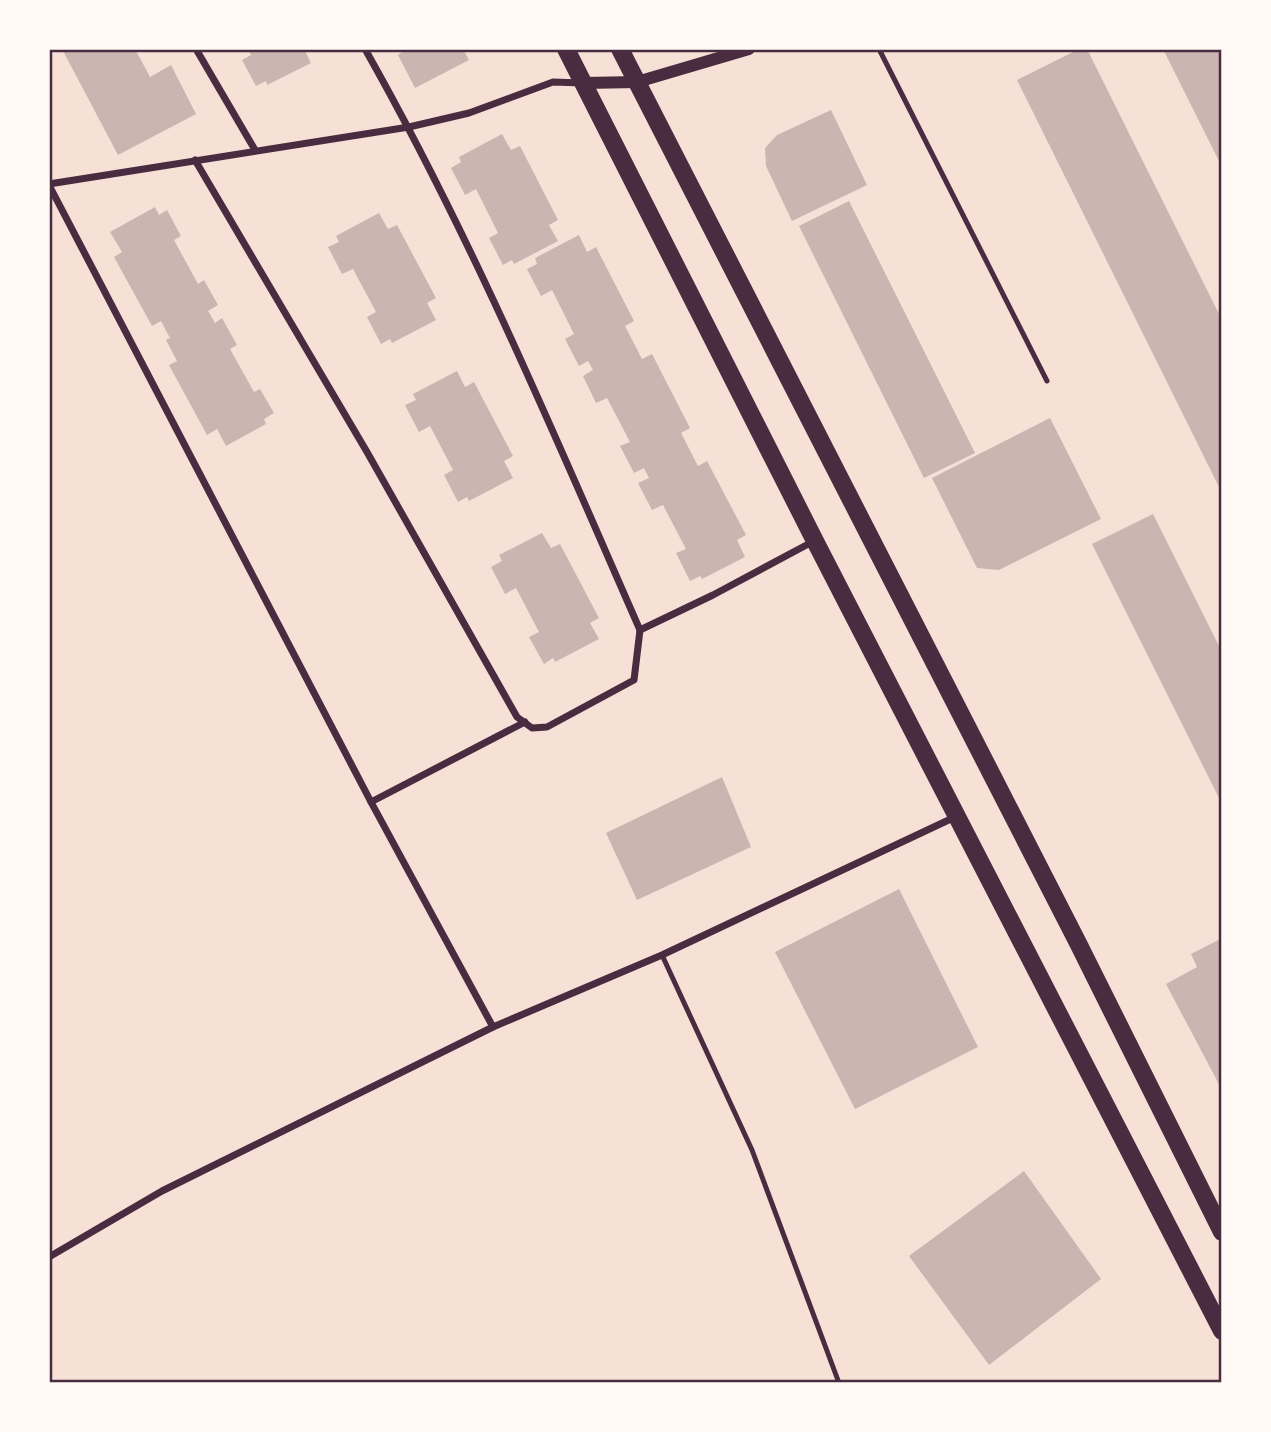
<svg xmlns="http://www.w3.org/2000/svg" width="1271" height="1432" font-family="'Fira Sans Condensed',sans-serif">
<rect width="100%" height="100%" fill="#f7e1d7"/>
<g fill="#ccb4b1">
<polygon points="62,49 135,49 150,77 171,65 196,114 118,155"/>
<polygon points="248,49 304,49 311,63 267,85 266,81 256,86 242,60 251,55"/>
<polygon points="406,49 463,49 469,60 415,88 398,55"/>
<polygon points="1079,49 1087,49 1222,320 1222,486 1219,487 1017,80"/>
<polygon points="1163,49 1222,49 1222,167"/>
<polygon points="831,110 867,185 792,221 766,166 765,148 777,135"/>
<polygon points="502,134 511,150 520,146 558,220 549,225 558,241 514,264 512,260 503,265 489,238 498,233 476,189 465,195 451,168 461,162 459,157"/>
<polygon points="849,201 975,453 924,478 799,226"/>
<polygon points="155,207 159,215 167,210 181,236 174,240 198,284 204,280 218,305 208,311 211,316 215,323 222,318 237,345 230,349 254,392 260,389 274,413 264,419 266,424 226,446 217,429 207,435 169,365 177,361 166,340 170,338 161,321 152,326 114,257 122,252 110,232"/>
<polygon points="379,213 388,229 397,225 436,298 427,303 436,320 392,343 390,339 381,344 367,317 376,312 353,269 342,274 328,247 339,242 336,236"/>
<polygon points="579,235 587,252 596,247 634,321 625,326 642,359 652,354 690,428 681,433 698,466 707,461 746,535 737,540 745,557 702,579 700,576 690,581 676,553 686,549 663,505 652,510 638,483 649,478 644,468 634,473 620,446 630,442 607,398 596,403 583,376 593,370 588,361 579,366 565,339 574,334 552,290 541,296 527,269 537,264 535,258"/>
<polygon points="457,371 465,387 474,382 513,456 504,461 513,478 469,501 467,497 458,502 444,475 453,470 430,426 419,432 405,405 416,400 413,394"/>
<polygon points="1050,418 1101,519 999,570 977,568 932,478"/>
<polygon points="1153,514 1222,652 1222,804 1092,544"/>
<polygon points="542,533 551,548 560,544 599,618 590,623 599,639 555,662 553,658 544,664 529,637 539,632 516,588 505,594 491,567 502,561 499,555"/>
<polygon points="722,777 751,847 637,900 606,833"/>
<polygon points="899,889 978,1047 855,1109 775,952"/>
<polygon points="1222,938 1222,1090 1166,984 1197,967 1191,954"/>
<polygon points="1024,1171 1101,1279 989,1365 909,1256"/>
</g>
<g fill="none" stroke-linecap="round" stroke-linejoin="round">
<g stroke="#4a2c40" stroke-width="5">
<polyline points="879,49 1047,381"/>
<polyline points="662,955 752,1150 839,1383"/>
</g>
<g stroke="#4a2c40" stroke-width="7">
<polyline points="196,49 255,150"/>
<path d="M195,160L367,452L517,717L532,728L547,727L634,680L640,630C554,434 471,236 365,49"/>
<polyline points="49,184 409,127 469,113 553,82 582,83"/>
<polyline points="49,185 371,802 493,1027"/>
<polyline points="640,630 713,595 814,541"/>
<polyline points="371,802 525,722"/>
<polyline points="49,1257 162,1191 493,1027 662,955 955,817"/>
</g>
<polyline stroke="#4a2c40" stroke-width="12" points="584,83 637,82 749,49"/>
<g stroke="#4a2c40" stroke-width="18">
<polyline points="566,49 815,541 1222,1331"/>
<polyline points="620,49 1078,943 1222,1232"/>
</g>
</g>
<rect width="1271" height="1432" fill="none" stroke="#fffaf5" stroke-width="102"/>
<rect x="51" y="51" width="1169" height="1330" fill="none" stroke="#4a2c40" stroke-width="2.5"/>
</svg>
